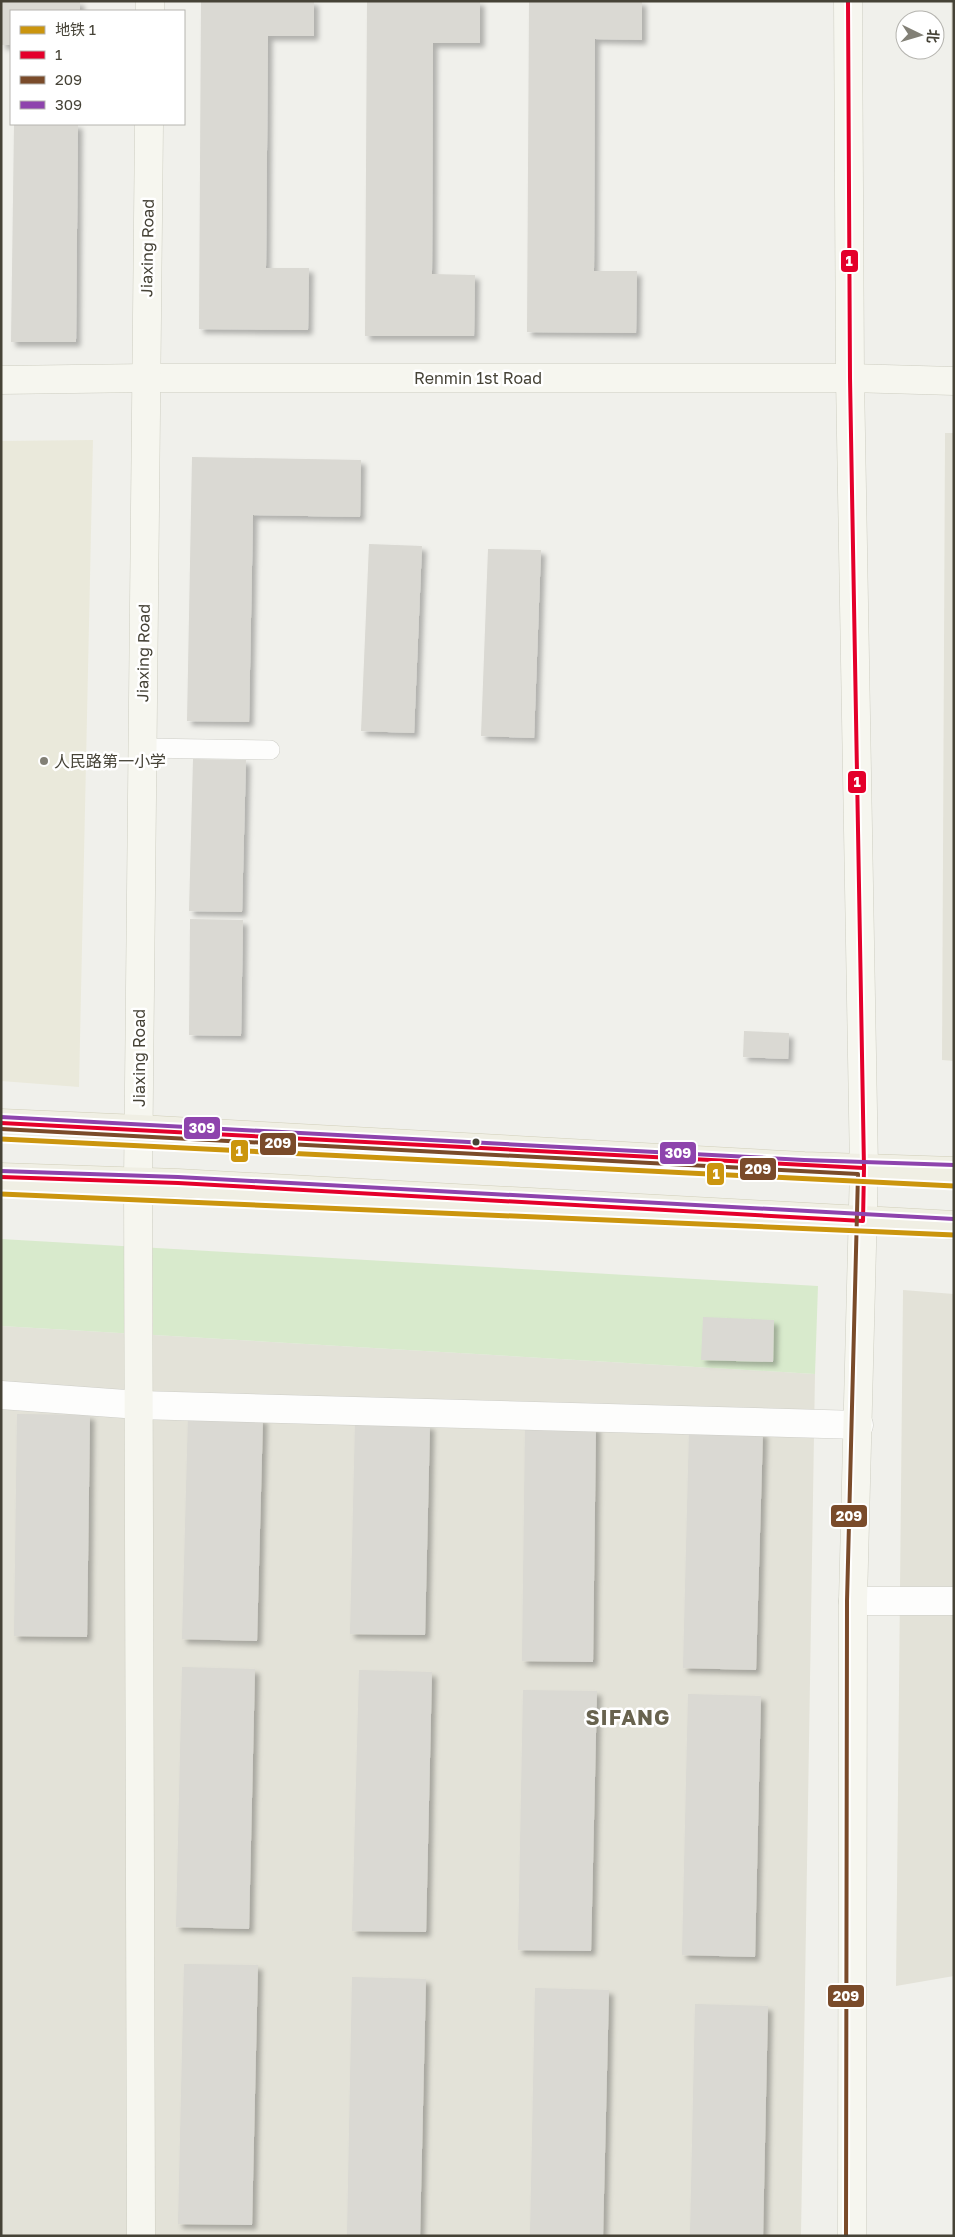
<svg xmlns="http://www.w3.org/2000/svg" width="955" height="2237" font-family="'Golos Text','Noto Sans SC',sans-serif">
<defs>
<filter id="shadow"><feDropShadow dx="4.5" dy="4.5" stdDeviation="2.5" flood-color="#0004"/></filter>
</defs>
<rect width="100%" height="100%" fill="#f0f0eb"/>
<g fill="#e3e2d8">
<rect x="951" y="1" width="3" height="289"/>
<polygon points="945,433 954,433 954,1061 942,1060"/>
<polygon points="903,1290 954,1294 954,1976 896,1986"/>
<polygon points="1,1326 815,1374 801,2236 1,2236"/>
</g>
<polygon fill="#eae9db" points="93,440 79,1087 1,1081 1,441"/>
<polygon fill="#d8eacc" points="1,1239 818,1286 815,1374 1,1326"/>
<g fill="#dad9d3" filter="url(#shadow)">
<polygon points="1,1 80,1 80,11 11,11 11,45 1,45"/>
<polygon points="201,1 314,1 314,36 268,36 266,268 309,268 308,330 199,329"/>
<polygon points="367,1 480,1 480,43 433,43 432,274 475,275 474,336 365,336"/>
<polygon points="529,1 642,1 642,40 595,39 594,271 637,271 636,333 527,332"/>
<polygon points="14,124 78,124 76,342 11,342"/>
<polygon points="192,457 361,460 360,517 253,515 249,722 187,721"/>
<polygon points="369,544 422,546 414,733 361,731"/>
<polygon points="488,549 541,550 534,738 481,736"/>
<polygon points="193,759 246,760 242,912 189,911"/>
<polygon points="190,919 243,920 241,1036 189,1035"/>
<polygon points="744,1031 789,1033 788,1059 743,1057"/>
<polygon points="703,1317 774,1320 773,1362 701,1360"/>
<polygon points="17,1414 90,1415 87,1637 14,1636"/>
<polygon points="188,1416 263,1418 257,1641 182,1639"/>
<polygon points="355,1423 430,1425 425,1635 350,1634"/>
<polygon points="525,1425 596,1426 593,1662 522,1661"/>
<polygon points="689,1430 763,1432 756,1670 683,1668"/>
<polygon points="182,1667 255,1669 249,1929 176,1927"/>
<polygon points="359,1670 432,1672 426,1932 352,1931"/>
<polygon points="523,1690 597,1691 591,1951 518,1950"/>
<polygon points="688,1694 761,1696 755,1957 682,1955"/>
<polygon points="184,1964 258,1965 252,2225 178,2224"/>
<polygon points="352,1977 426,1979 420,2236 347,2236"/>
<polygon points="535,1988 609,1990 603,2236 530,2236"/>
<polygon points="695,2004 768,2006 763,2236 690,2236"/>
</g>
<g fill="none" stroke-linecap="round" stroke-linejoin="round">
<g stroke="#cecec8" stroke-width="20">
<polyline id="lane" points="142,748 270,750"/>
</g>
<g stroke="#cecec8" stroke-width="29">
<g id="street">
<polyline points="1,1395 139,1405 859,1425"/>
<polyline points="853,1601 954,1601"/>
</g>
</g>
<g stroke="#cecec2" stroke-width="29">
<g id="secondary">
<polyline points="848,1 850,378 864,1168 853,1601 852,2236"/>
<polyline points="150,11 150,1"/>
<polyline points="1,380 146,378 850,378 954,381"/>
<polyline points="141,2236 138,1182 149,124"/>
</g>
</g>
<g stroke="#d1cfba" stroke-width="29">
<g id="primary">
<polyline points="1,1123 139,1129 804,1166 954,1171"/>
<polyline points="1,1177 178,1183 954,1225"/>
</g>
</g>
<use href="#lane" stroke="#fdfdfc" stroke-width="19"/>
<use href="#street" stroke="#fdfdfc" stroke-width="28"/>
<use href="#secondary" stroke="#f6f6ef" stroke-width="28"/>
<use href="#primary" stroke="#f0efe4" stroke-width="28"/>
<g stroke="#fff" stroke-width="8">
<g id="bus-1">
<polyline points="1,1123 864,1168"/>
<polyline points="1,1177 178,1183 863,1221 864,1168 850,378 848,1"/>
</g>
</g>
<g stroke="#fff" stroke-width="8">
<polyline id="bus-2" points="1,1129 858,1174 847,1601 846,2236"/>
</g>
<g stroke="#fff" stroke-width="8">
<g id="bus-3">
<polyline points="1,1117 804,1160 954,1165"/>
<polyline points="1,1171 178,1177 954,1219"/>
</g>
</g>
<use href="#bus-1" stroke="#e4002b" stroke-width="4"/>
<use href="#bus-2" stroke="#7a4b2a" stroke-width="4"/>
<use href="#bus-3" stroke="#8e44ad" stroke-width="4"/>
<g stroke="#fff" stroke-width="9">
<g id="metro-1">
<polyline points="1,1139 954,1186"/>
<polyline points="1,1194 954,1235"/>
</g>
</g>
<use href="#metro-1" stroke="#cb950e" stroke-width="5"/>
</g>
<circle fill="#828076" stroke="#fff" stroke-width="2" cx="44" cy="761" r="5"/>
<circle fill="#464337" stroke="#fff" stroke-width="2" cx="476" cy="1142" r="4.5"/>
<g text-anchor="middle" dominant-baseline="central" stroke-width="5" stroke-linejoin="round" paint-order="stroke">
<g font-size="16" fill="#464337" stroke="#fff">
<text transform="translate(147 248) rotate(-89)">Jiaxing Road</text>
<text x="478" y="378">Renmin 1st Road</text>
<text transform="translate(143 653) rotate(-89)">Jiaxing Road</text>
<text transform="translate(139 1058) rotate(-90)">Jiaxing Road</text>
</g>
<g font-size="16" fill="#464337" stroke="#fff" text-anchor="start">
<text x="54" y="761">人民路第一小学</text>
</g>
<g font-size="21" font-weight="bold" letter-spacing="1" fill="#68634f" stroke="#fff">
<text x="628" y="1717">SIFANG</text>
</g>
</g>
<g stroke="#fff" stroke-width="2">
<rect x="840" y="249" width="19" height="24" rx="5" fill="#e4002b"/>
<rect x="847" y="770" width="20" height="24" rx="5" fill="#e4002b"/>
<rect x="183" y="1116" width="38" height="24" rx="5" fill="#8e44ad"/>
<rect x="259" y="1132" width="38" height="24" rx="5" fill="#7a4b2a"/>
<rect x="230" y="1139" width="19" height="24" rx="5" fill="#cb950e"/>
<rect x="659" y="1141" width="38" height="24" rx="5" fill="#8e44ad"/>
<rect x="739" y="1157" width="38" height="24" rx="5" fill="#7a4b2a"/>
<rect x="706" y="1162" width="19" height="24" rx="5" fill="#cb950e"/>
<rect x="830" y="1504" width="38" height="24" rx="5" fill="#7a4b2a"/>
<rect x="827" y="1984" width="38" height="24" rx="5" fill="#7a4b2a"/>
</g>
<g font-size="14" text-anchor="middle" font-weight="bold" fill="#fff">
<text x="849" y="266">1</text>
<text x="857" y="787">1</text>
<text x="202" y="1133">309</text>
<text x="278" y="1148">209</text>
<text x="239" y="1156">1</text>
<text x="678" y="1158">309</text>
<text x="758" y="1174">209</text>
<text x="716" y="1179">1</text>
<text x="849" y="1521">209</text>
<text x="846" y="2001">209</text>
</g>
<rect width="955" height="2237" fill="none" stroke="#464337" stroke-width="5"/>
<rect x="10" y="10" width="175" height="115" fill="#ffffff" stroke="#b5b4af"/>
<rect x="20" y="26" width="25" height="8" fill="#cb950e" stroke="#b5b4af"/>
<text x="55" y="35" font-size="15" fill="#464337">地铁 1</text>
<rect x="20" y="51" width="25" height="8" fill="#e4002b" stroke="#b5b4af"/>
<text x="55" y="60" font-size="15" fill="#464337">1</text>
<rect x="20" y="76" width="25" height="8" fill="#7a4b2a" stroke="#b5b4af"/>
<text x="55" y="85" font-size="15" fill="#464337">209</text>
<rect x="20" y="101" width="25" height="8" fill="#8e44ad" stroke="#b5b4af"/>
<text x="55" y="110" font-size="15" fill="#464337">309</text>
<g transform="translate(920 35) rotate(95)"><circle r="24" fill="#ffffff" stroke="#b5b4af"/>
<path d="M0-4L9 19L0 12L-9 19Z" fill="#828076"/>
<text y="-8" font-size="14" font-weight="bold" text-anchor="middle" fill="#464337">北</text>
</g>
</svg>
